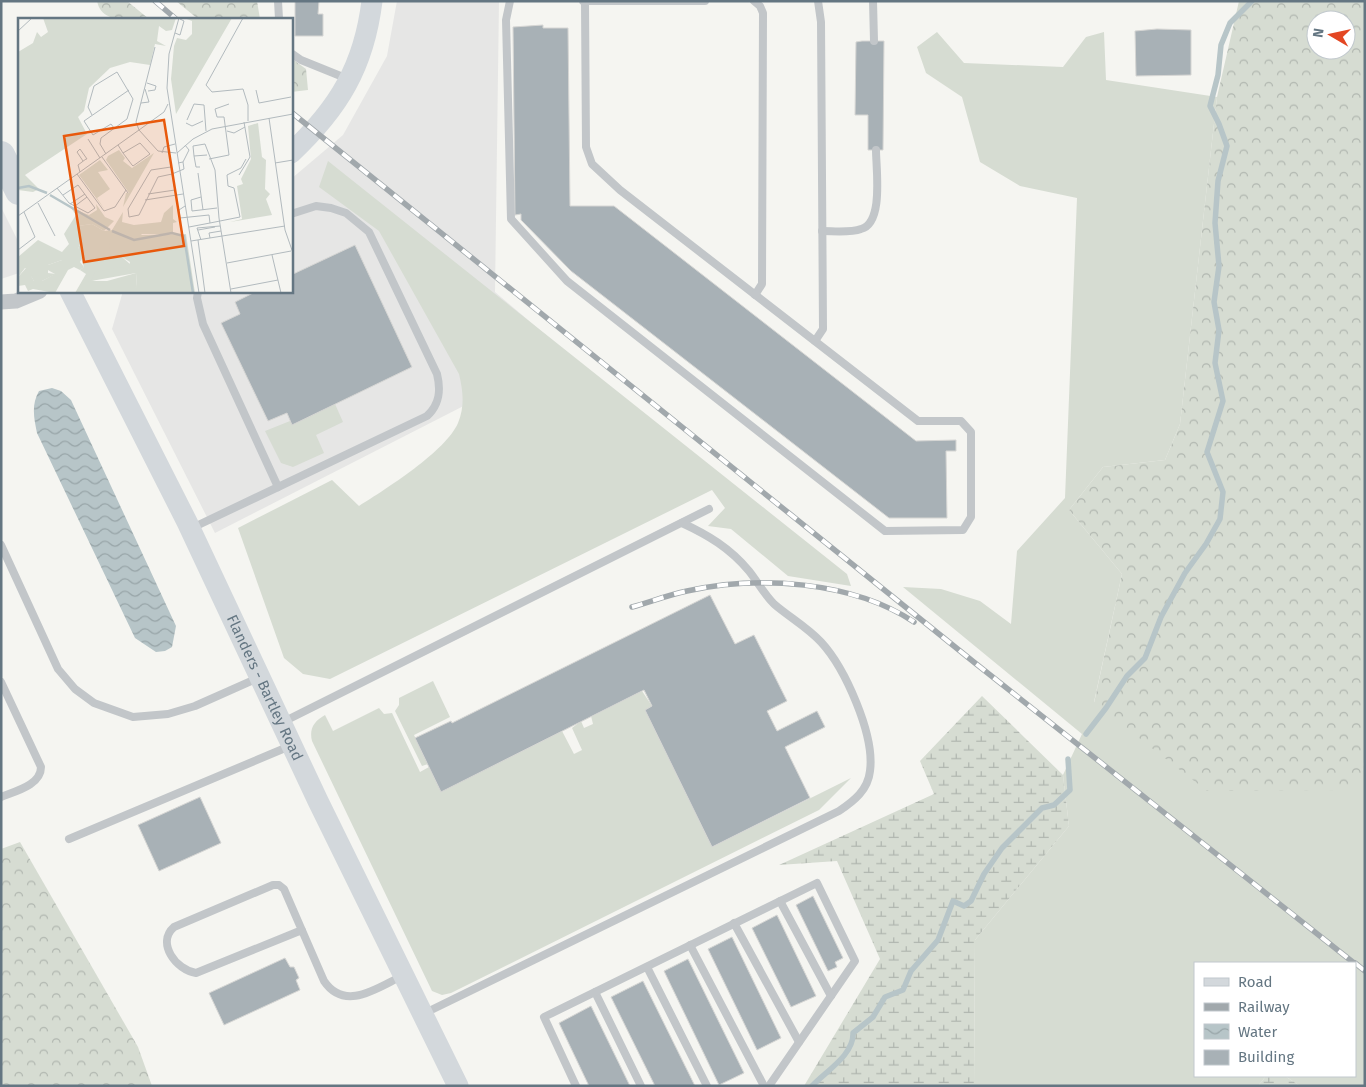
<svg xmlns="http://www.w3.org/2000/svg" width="1366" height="1087" font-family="'Fira Sans',sans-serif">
<defs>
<pattern id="forest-crowns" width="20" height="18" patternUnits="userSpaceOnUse" patternTransform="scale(1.25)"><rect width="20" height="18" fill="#d6dcd2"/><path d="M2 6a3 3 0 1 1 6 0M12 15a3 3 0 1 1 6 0" fill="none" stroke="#b1b7b0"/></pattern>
<pattern id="wetland-marsh" width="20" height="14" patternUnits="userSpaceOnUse" patternTransform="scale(1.25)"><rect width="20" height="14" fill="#d6dcd2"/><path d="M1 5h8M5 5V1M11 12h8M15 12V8" fill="none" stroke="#b1b7b0"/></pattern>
<pattern id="water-waves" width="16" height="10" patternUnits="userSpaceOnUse" patternTransform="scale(1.25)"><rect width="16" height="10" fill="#b7c5c8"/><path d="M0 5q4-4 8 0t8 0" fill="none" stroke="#98a5a8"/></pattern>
</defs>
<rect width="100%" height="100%" fill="#f5f5f1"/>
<g fill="#e6e6e5">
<polygon points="397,1 499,1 495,292 567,353 215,533 112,329 123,291 291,291 291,179 343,135 387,56"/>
<polygon points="1,207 19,243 19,273 1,279"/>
</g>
<g fill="#d6dcd2">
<polygon points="937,32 964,63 1063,67 1086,37 1104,32 1106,80 1217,97 1180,424 1165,460 1103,467 1069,510 1122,574 1094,702 1358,790 1365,757 1365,1086 1300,1086 1285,1076 1355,1076 1355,963 1195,963 1195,1076 1266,1076 1258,1086 974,1086 975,940 1069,826 1063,775 1082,734 903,587 941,589 980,601 1011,624 1017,551 1065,498 1077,198 1020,186 980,162 962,97 926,73 917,47"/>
<path d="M328,161L847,574L851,586L788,576L731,529L708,526L725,508L712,490L330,679L303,674L284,658L238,528L332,480L359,506C386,489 446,451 458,423C465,406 463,391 459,374L379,231L319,187Z"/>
<polygon points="335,404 343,422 316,435 324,453 293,467 281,463 265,431 290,421 292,424"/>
<polygon points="433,681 450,717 414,735 428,764 422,766 395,711 399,705 399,698"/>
<path d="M642,691L652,706L645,710L712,847L851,778L819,810L451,993L442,995L432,991L312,741C309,729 314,721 325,715L333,731L379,708L384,714L392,713L420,772L429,767L562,731L574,754L582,750L572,728L581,721L584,728L593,724L591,716Z"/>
</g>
<g fill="url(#forest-crowns)" fill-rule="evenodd">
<path d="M97,1H127L149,19C131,19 102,25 97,1Z"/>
<polygon points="176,1 257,1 260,19 198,19"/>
<path d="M1239,1H1365V757L1359,790L1207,791L1094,703L1122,574L1069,510L1103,467L1165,460L1180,424L1217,97ZM1316,20H1346V50H1316Z"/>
<polygon points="291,58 306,69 308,90 291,92"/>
<polygon points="20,842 138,1047 152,1086 1,1086 1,849"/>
</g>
<g fill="url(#wetland-marsh)">
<polygon points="982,696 1063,775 1069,826 975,940 974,1086 804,1086 880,959 837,861 779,865 934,794 920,761"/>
<polygon points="1266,1076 1285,1076 1300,1086 1258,1086"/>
</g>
<path fill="url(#water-waves)" d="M52,388L61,391L71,400L176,626L172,647L165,651L156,652L135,638L37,433C34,418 31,405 39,391Z"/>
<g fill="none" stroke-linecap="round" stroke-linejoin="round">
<g stroke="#b7c5c8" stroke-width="5.5">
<polyline points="1086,734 1106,708 1127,676 1145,658 1161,617 1185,573 1206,544 1220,519 1223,492 1207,452 1223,401 1215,363 1219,330 1214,302 1219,266 1215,223 1218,181 1227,146 1219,124 1210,106 1218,75 1221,45 1230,23 1252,1"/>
<path d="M812,1086C826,1071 854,1055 853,1033L873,1017L885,997L903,990L911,971L938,940L953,901L964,906L971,901L984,874L1002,848L1042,808L1054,805L1070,790L1068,759"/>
</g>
</g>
<g fill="#a8b1b6" stroke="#d6d6d4">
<polygon points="295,1 319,1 318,14 323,14 323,36 295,36"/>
<polygon points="543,25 543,28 568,28 570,206 614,206 916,441 956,440 956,451 946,451 947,518 889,518 571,271 521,220 521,214 515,215 513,27"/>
<polygon points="1157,29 1191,30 1191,75 1136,76 1135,31"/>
<polygon points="862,41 884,41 883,150 868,150 868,115 855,115 856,42"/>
<polygon points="355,245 412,367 292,425 287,413 268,421 221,323 240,314 235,302 257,291 291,291 291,275"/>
<polygon points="710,595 735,644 754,635 787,701 767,711 777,731 817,711 825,727 785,747 810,798 712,847 645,710 652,706 644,690 441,792 415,738 451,721 452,723"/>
<polygon points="200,797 221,843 159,871 138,825"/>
<polygon points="813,896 843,958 835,962 837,967 828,971 796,905"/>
<polygon points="777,915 816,996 791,1007 752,928"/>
<polygon points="732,937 781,1038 757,1050 708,949"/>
<polygon points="285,958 290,967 294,967 299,978 296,980 300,990 224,1025 209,993"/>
<polygon points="688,959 744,1073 719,1085 664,971"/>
<polygon points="643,981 695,1086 655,1086 611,997"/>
<polygon points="591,1006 630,1086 589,1086 559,1023"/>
</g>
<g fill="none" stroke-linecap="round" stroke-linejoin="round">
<g stroke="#c2c6c9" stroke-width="8">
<polyline points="278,1 279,19"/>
<polyline points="510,1 506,20 511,219 567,281 885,531 963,530 971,517 971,432 961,421 918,421 620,190 592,164 586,147 585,3"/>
<polyline points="583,1 705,1"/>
<polyline points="754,1 760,6 763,13 762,284 755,295"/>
<polyline points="873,1 874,41"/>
<polyline points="291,53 301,60 348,79"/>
<path d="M822,231C834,231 850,233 861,229C884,223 876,169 876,150"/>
<polyline points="198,291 197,298 203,324 278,487"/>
<polyline points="815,341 823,329 821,22 818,1"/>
<path d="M192,528L427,416C440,404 441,390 437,374L369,232L346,213L331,208L316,206L291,214"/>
<polyline points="1,545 58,669 75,689 94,703 133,717 168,714 195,706 258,678"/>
<path d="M1,682L41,767C41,785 16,791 1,797"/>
<polyline points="283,722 709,509"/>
<polyline points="69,839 290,746"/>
<polyline points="780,901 831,996"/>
<polyline points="734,923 799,1042"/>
<path d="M302,930L196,973C176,970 156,943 174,927L273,885H279L284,889L324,981C345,1012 377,988 402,976"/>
<polyline points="690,945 764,1086"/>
<polyline points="647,967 707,1086"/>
<polyline points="595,992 641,1086"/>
<path d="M425,1013L839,811C854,801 868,790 870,771C875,735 845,668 821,642C807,627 789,617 774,604C764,594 757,581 749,571C730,548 708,535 682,523"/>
<polyline points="576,1086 544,1017 817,883 855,961 769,1086"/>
</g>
<polyline stroke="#c2c6c9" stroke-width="15" points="1,302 16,301 40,291"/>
<g stroke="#d3d8dc" stroke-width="21">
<path d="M291,153C339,108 364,66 372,1"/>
<path id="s1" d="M70,291L187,522L318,801L458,1086"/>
</g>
<polyline stroke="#d3d8dc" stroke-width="28" points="1,155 19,191"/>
<g stroke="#a1a8ac" stroke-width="5.5">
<g id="rail">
<polyline points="155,1 176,19"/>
<polyline points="291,112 975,663 1354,963"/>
<path d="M632,607C650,602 668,595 687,591C758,575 852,581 914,622"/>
<polyline points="1355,963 1365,971"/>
</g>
</g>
<use href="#rail" stroke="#fff" stroke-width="4" stroke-dasharray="11" stroke-linecap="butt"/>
</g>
<g text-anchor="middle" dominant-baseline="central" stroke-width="5" stroke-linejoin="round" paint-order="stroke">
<g font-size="15" fill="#647682" stroke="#fff">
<text stroke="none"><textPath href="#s1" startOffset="442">Flanders - Bartley Road</textPath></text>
</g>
</g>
<g transform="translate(18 18)">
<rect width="275" height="275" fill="#f5f5f1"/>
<path d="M101,132L107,140L105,143L114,150L136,135L105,189L108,175H111L88,142L90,138ZM82,142L90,152L80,154L92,171L79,180L87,192L61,157ZM155,187V201L159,204L155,205V216H121L104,239L113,247L110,253L73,263H89L118,255L119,269L107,275H57L68,256L62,252L66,249L60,231L63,224L60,208L74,206L86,213L94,212L105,194L104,204L116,207L143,204L146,195ZM20,222L44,234V242L30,247V255L38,256L24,263H16L12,257H20L7,250L0,259V239Z" fill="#d6dcd2"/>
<path d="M25,0H158L154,12L148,13L141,8L139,23L148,28L137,26L132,47L112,44L92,50L71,70L66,93L60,99L69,116L7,157L21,171L15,174L0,172V34L15,25L19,14L23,19L30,14ZM166,0H214L158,96L153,61L156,28L159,20L168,22L174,16V3ZM240,105L244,139L248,142L247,171L252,176L248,181L254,197L212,204L224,201L219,168L225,166L223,161L233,141L230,108ZM115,208L124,217L168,216L177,275H107L108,270L119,269L118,255L73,263L77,254L103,249L110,252L112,244L104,239H93L91,225L97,213L110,214Z" fill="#d6dcd2"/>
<path d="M78,186L87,199L96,203L86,213L74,206L60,208L63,224L60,231L67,235L62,244L66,249L62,252L56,249L50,252L37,275L15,271L10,273L7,267L0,268V259L10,248L21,257L13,258L16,263H24L37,256L28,251L30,247L44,242V234L51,226L46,216L58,197L53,190L71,197L79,192Z" fill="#d6dcd2"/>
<path fill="none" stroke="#b7c5c8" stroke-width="2.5" d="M0,170L11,168L29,175M32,177L92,212M94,213L116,222L154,215L166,218L175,275"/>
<path fill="none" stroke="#b2babe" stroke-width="1" d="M161,0L151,36L149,70L181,275M225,0L188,67L194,74L225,71L230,87V103M0,13L14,0M157,15L162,17L166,3L162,1M129,65L138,68L137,72L130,73M238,72L241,85L273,79M123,85L131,84L127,71M74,97L70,89L76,68L99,54L115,81L109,101L83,120L82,126L88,136M251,100L267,212L275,235M169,102L176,86L186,87L188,113M168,105L174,108L185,103M96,110L93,106L75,117L66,103L111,72M121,112L118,104L137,29M121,112L146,94L150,86M209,113L216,115L227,109M70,121L82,140M100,127L105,135L114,147L115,148L132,136L122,125L105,135M144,135L146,129L157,126M159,135L175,121L194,111L275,96M189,137L176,138L175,128L187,126L197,152L201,200L213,275M176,138L178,149H182M84,139L110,175M191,141L211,137L206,99H199L197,91L211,86M165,144L171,132L167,127M257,145L275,142M62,154L60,147L68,141H69L62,131L59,134L65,143M180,155L185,192M59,156L86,193L97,189L108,172M154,156L140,159L121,197L111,199L110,191L133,152L153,149L155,155M221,157L232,139L226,104M39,170L51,185L70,195L77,190L60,167L45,177M130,176L157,172L154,156L166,151L165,144L160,145M183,179L173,182L174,193L199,190M127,182L165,176M20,185L37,218M52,186L67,176M57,188L69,179M167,188L161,192L162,200L191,197L192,205L171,209M0,198L121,112L140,133L158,135M192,205L222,199L216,170L210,168L209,157L223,150L228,141M180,212L197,209M192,220L191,215L203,213M180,222L187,275M183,222L179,210L202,208M173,223L267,208M0,232L17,219L6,194M254,237L263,275M209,245L273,233M213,271L260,262"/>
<path fill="#e8590c" fill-opacity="0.15" stroke="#e8590c" stroke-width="2.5" d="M146,102L166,228L66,244L46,118Z"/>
<rect width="275" height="275" fill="none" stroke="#647682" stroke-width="2.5"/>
</g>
<rect width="1366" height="1087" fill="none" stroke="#647682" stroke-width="5"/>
<rect x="1194" y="962" width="162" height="115" fill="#ffffff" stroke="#c1c8cd"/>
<rect x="1204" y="978" width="25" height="8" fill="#d3d8dc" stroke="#c1c8cd"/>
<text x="1238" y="987" font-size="15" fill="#647682">Road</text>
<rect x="1204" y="1003" width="25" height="8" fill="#a1a8ac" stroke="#c1c8cd"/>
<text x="1238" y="1012" font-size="15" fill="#647682">Railway</text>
<rect x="1204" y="1024" width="25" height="15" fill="url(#water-waves)" stroke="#c1c8cd"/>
<text x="1238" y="1037" font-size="15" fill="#647682">Water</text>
<rect x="1204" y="1050" width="25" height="15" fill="#a8b1b6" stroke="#c1c8cd"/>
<text x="1238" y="1062" font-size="15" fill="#647682">Building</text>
<g transform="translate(1331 35) rotate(279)"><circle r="24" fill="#ffffff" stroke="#c1c8cd"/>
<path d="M0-4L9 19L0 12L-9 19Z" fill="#e34723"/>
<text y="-8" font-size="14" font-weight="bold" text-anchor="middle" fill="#647682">N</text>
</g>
</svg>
